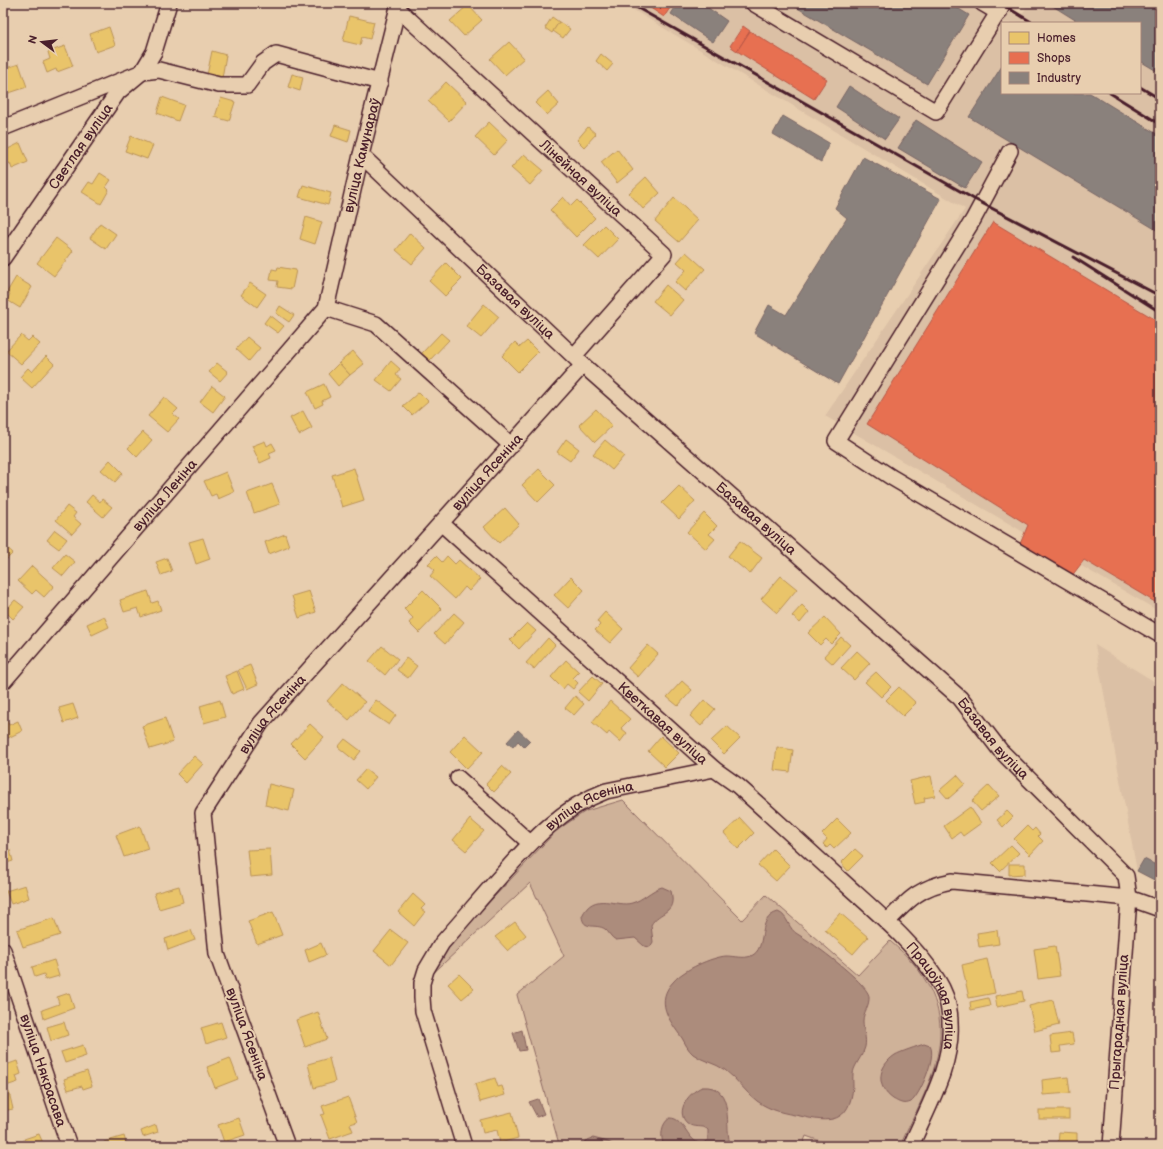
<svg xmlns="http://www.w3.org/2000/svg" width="1163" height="1149" font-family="'Balsamiq Sans',sans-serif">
<rect width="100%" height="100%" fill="#e8ceaf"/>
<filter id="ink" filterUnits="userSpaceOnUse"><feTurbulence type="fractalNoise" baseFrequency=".025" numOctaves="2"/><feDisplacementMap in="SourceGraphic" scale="8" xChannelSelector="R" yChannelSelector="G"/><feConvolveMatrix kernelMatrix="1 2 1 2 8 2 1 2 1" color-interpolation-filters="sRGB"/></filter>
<g filter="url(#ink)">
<g fill="#dbc0a5" fill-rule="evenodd">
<path d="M622,3H997L1020,18L1029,3H1160V612L825,416L965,209ZM1002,23H1140V93H1002Z"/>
<polygon points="1095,645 1160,685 1160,883 1137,871"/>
</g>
<path fill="#cfb299" stroke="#8c6862" d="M623,800L742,920L766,895L858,975L890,941C898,948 907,956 914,964C966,1029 929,1082 900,1146H834L806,1136L802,1146H554L559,1144L517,995L564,956L530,883L429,977L448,946L557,830L586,811Z"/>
<g fill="#ac8c7c" stroke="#85605c">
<path d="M662,887L671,891C677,915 659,910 651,925L653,942L650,947L644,946L635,938L616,940C611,938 609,932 605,929C596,923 583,931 582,916C594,890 616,908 632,903C643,900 651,890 662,887Z"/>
<path d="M778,912C789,916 787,929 799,935C813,943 866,982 869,996C870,1006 863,1012 863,1021C863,1030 867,1038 865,1047C863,1055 858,1060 855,1067C852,1073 853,1080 853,1086C850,1124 829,1123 800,1116C784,1113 771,1111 757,1101C745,1092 737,1079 725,1070C715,1063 702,1061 693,1054C688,1050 685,1043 682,1038C669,1020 654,1001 674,981C683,970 712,957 726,956C734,956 743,959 751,956C769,948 755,918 778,912Z"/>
<polygon points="522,1030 526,1050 519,1051 513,1033"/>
<path d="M924,1044L930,1046C937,1056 920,1095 911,1102C904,1105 900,1103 893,1099C876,1087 877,1067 895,1055C900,1052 918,1046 924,1044Z"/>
<path d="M702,1087C737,1084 723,1130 731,1146H664C660,1137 661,1123 670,1118C685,1118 687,1142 702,1144L708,1140V1130C704,1125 696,1128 690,1125C673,1115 687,1093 702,1087Z"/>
<polygon points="538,1099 544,1114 537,1117 529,1102"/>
<polygon points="593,1138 608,1142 616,1146 583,1146 585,1141"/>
</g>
<g fill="#e9c46a" stroke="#b99257">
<polygon points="468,5 482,20 464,36 450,21"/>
<polygon points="349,16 374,22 370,39 362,37 360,45 343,41"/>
<polygon points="552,17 559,22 552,33 545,28"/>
<polygon points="559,22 570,29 563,38 553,31"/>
<polygon points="109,27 115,45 96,52 90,34"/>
<polygon points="509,42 524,58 505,75 490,59"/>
<polygon points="65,46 73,66 57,72 56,69 47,73 43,62 50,59 48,52"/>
<polygon points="212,51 226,55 222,78 207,75"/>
<polygon points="601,54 613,64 607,71 596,61"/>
<polygon points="19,64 27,87 3,95 3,69"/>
<polygon points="292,74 303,77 300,91 288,87"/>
<polygon points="446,82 467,102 449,121 428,101"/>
<polygon points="548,91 559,104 547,115 535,103"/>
<polygon points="162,97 184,105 178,121 157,113"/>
<polygon points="221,98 235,102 229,121 215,117"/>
<polygon points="489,122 508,140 494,155 475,137"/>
<polygon points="335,125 351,130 348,142 331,136"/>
<polygon points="588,127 596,134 584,147 577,140"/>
<polygon points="131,136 153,145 147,159 125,151"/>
<polygon points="20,143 28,162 12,169 10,163 3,166 3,156 6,155 4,151"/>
<polygon points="617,149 633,170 617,183 601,162"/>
<polygon points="524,154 543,170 530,185 511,168"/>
<polygon points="100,173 111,180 106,187 109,190 101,204 82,192 89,182 93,184"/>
<polygon points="646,177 660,193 643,209 629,193"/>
<polygon points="303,185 331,193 328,205 299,197"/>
<polygon points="563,197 571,206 577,200 595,218 576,237 550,210"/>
<polygon points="674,198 698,220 679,242 655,221"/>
<polygon points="306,217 322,222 315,244 300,239"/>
<polygon points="100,223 116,234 106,249 90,238"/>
<polygon points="604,225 618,239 599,259 584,245"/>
<polygon points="410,233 426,248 412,264 396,250"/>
<polygon points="56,238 73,251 54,276 37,263"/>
<polygon points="686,252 705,269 685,291 675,282 686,270 677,262"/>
<polygon points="446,263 462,279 445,296 429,281"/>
<polygon points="278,267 296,270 292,289 277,287 278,281 270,280 272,269 277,270"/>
<polygon points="16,277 32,287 20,308 7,300 10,294 7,292"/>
<polygon points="250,283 266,294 257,307 241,295"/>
<polygon points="666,285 683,300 670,315 653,301"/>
<polygon points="484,304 499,317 481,338 466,326"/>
<polygon points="280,306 294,315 289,322 276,313"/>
<polygon points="270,315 284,326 278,333 264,323"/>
<polygon points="441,333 449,340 429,361 421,354"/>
<polygon points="21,335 28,341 32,337 40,344 21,364 6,351"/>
<polygon points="247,337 260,348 249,361 236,349"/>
<polygon points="527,341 538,352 518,372 502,356 515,342 520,347"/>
<polygon points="353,351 364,364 350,375 339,363"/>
<polygon points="46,356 54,364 32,388 20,377 28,368 32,372"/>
<polygon points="391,361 400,369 396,375 401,379 391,391 376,380"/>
<polygon points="217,363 228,372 220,381 209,372"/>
<polygon points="339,363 350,375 338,386 328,374"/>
<polygon points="324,384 330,397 322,401 323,404 315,408 307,392"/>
<polygon points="212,386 225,396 213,412 200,402"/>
<polygon points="419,392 428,401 412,415 403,406"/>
<polygon points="164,397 178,409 173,414 179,419 167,432 148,416"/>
<polygon points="596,409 612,426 595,442 579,425"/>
<polygon points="303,411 312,428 299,435 290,418"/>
<polygon points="143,432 152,440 137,457 128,448"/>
<polygon points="566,439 579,449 570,461 557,452"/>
<polygon points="605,440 624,456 612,470 593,454"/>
<polygon points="265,441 267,446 272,443 276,450 269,453 271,458 260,463 252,446"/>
<polygon points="110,460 123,473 115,482 101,470"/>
<polygon points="354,468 364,500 342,507 332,475"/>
<polygon points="539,469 555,485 538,502 522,485"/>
<polygon points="226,472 234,492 218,499 216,494 211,496 204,481"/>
<polygon points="272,484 280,504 254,513 247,493"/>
<polygon points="679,486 695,501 679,519 662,503"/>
<polygon points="92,495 100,502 102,499 112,507 103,517 86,502"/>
<polygon points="67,506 76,513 73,517 81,524 72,534 56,520"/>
<polygon points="505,508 519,524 499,543 484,527"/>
<polygon points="704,513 717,526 709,534 715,539 706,549 687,532"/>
<polygon points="55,530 67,539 59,549 47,540"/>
<polygon points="285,534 289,546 269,554 265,542"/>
<polygon points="203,538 210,559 196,564 189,542"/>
<polygon points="740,541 762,558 750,574 728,556"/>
<polygon points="3,544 13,553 5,561 3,560"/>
<polygon points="65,554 75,562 63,576 53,568"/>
<polygon points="436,556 442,562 447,556 455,564 459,560 480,579 469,591 465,587 455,599 430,576 435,570 428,564"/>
<polygon points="167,558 172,571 161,575 156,562"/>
<polygon points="32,566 54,586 44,597 36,590 32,594 18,581"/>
<polygon points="781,576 797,589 777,613 761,599"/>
<polygon points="571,577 584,590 568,608 554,595"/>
<polygon points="423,590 442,609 419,633 409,623 413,618 404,609"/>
<polygon points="148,591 152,603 158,601 161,610 141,617 138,608 124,612 120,600"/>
<polygon points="309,591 316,612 299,618 292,596"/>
<polygon points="15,600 24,607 13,619 5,611"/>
<polygon points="802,605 809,612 800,623 792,616"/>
<polygon points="605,612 623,629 610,643 595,630 600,625 597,621"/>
<polygon points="454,613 464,622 445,644 434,634"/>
<polygon points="104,616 109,627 92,635 87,624"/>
<polygon points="825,617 841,634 831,644 826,639 820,645 808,633"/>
<polygon points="527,623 536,631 519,649 510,640"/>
<polygon points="841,637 850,645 833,664 824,656"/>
<polygon points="548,638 555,645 534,669 526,663"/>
<polygon points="648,645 658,654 638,677 628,668"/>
<polygon points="382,646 398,659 385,675 369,661"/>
<polygon points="857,651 870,663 854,680 841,668"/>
<polygon points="406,658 417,666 408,678 397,670"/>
<polygon points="566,660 579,672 573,678 578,683 573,689 567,684 563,689 551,677"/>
<polygon points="250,665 258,684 247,689 238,670"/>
<polygon points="237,671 244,689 232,694 225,676"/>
<polygon points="876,672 891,687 881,697 865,682"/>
<polygon points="593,676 602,684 588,701 578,692"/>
<polygon points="682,681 692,690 678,706 667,697"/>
<polygon points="343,683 365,702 349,720 327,701"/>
<polygon points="899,687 916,703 903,716 886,700"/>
<polygon points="575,696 584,704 574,715 565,708"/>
<polygon points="220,700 225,717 204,723 200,706"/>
<polygon points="376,700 396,715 389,725 368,711"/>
<polygon points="704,700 715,709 701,726 690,716"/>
<polygon points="610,701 630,719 621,728 627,733 620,742 609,732 607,735 592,722"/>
<polygon points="73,704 78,718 64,723 59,708"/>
<polygon points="165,718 173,742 150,749 142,726"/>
<polygon points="7,720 9,725 18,721 22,731 8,738 3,730 3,721"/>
<polygon points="310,724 324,737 305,758 291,744"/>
<polygon points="727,726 740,738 724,754 711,741"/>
<polygon points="465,735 483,752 467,769 450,752"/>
<polygon points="661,736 679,753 665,767 648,751"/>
<polygon points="345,739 361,751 354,760 338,747"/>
<polygon points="777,747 793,750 790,772 774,770"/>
<polygon points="194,756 203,764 186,783 177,774"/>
<polygon points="502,766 511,774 494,792 486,784"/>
<polygon points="366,769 376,777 366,789 356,780"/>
<polygon points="957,775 965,784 948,799 940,790"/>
<polygon points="931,776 935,796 924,798 925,802 915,804 910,781"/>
<polygon points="269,784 294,790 289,811 265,805"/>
<polygon points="989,785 999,796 981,811 972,801"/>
<polygon points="970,807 981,823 963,836 960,832 952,838 944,826"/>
<polygon points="1007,811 1013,817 1003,827 997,820"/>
<polygon points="740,818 754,833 738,849 724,833"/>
<polygon points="470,819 484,831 466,851 453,840"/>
<polygon points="837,819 851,833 834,849 830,845 827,848 823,844 827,839 822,834"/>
<polygon points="140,826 148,849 124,857 116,835"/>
<polygon points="1027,826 1032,831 1035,828 1040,834 1038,836 1043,841 1030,855 1014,839"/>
<polygon points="1011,845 1019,853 1000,871 992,863"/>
<polygon points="270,849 272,875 250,877 247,850"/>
<polygon points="773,849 790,866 776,881 758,865"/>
<polygon points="855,849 863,856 848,871 841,863"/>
<polygon points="10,850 13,861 3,864 3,852"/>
<polygon points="1009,864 1025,864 1025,874 1009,875"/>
<polygon points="25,885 29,898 11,904 6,891"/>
<polygon points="179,886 183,902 159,909 154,893"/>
<polygon points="413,894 425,905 421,909 425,912 414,926 398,912"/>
<polygon points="273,912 282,935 257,944 248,921"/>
<polygon points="840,913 868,937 853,954 825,930"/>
<polygon points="54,918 60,935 23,947 17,930"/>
<polygon points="515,922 526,935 508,951 495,937"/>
<polygon points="191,930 195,940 168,950 165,939"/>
<polygon points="391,930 408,943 391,965 374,951"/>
<polygon points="997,930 999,944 979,947 977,933"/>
<polygon points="321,943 326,955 309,962 305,950"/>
<polygon points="1055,946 1060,976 1038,979 1034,949"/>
<polygon points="987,959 995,993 969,998 962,965"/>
<polygon points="54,960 59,976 45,980 44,974 35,977 32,967"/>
<polygon points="459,974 474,989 462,999 448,984"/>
<polygon points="1022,991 1024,1001 997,1007 995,996"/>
<polygon points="69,993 74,1008 44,1019 42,1010 59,1004 57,997"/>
<polygon points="988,998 990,1006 971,1010 970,1002"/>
<polygon points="1053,1000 1059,1025 1035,1031 1029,1006"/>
<polygon points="318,1012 327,1039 305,1047 296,1020"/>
<polygon points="64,1022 68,1035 51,1041 47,1027"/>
<polygon points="221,1022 226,1037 206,1044 201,1028"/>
<polygon points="1072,1033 1074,1044 1060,1046 1061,1052 1052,1053 1050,1036"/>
<polygon points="83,1045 86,1056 65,1063 61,1052"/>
<polygon points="230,1058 238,1079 215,1088 207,1067"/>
<polygon points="329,1058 335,1082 314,1088 308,1064"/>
<polygon points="17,1061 21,1074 16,1076 18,1082 3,1087 3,1066"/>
<polygon points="87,1071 92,1086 83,1089 82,1086 68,1090 64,1079"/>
<polygon points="1068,1077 1070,1093 1043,1095 1042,1080"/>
<polygon points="495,1078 498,1087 502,1086 505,1095 480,1102 475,1084"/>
<polygon points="9,1092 13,1109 3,1111 3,1093"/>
<polygon points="348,1097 357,1122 350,1124 353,1131 330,1139 321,1115 325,1114 322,1106"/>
<rect x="1039" y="1110" width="30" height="9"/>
<polygon points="512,1112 518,1138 500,1143 497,1130 483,1133 480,1120"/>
<polygon points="239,1118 245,1135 224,1142 218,1125"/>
<polygon points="156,1125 158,1132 143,1137 141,1131"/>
<polygon points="1059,1132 1077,1133 1077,1146 1058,1146"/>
<polygon points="39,1134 43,1143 26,1146 24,1139"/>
<polygon points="124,1136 127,1146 105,1146 104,1142"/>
<polygon points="14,1141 16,1146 3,1146 3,1144"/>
</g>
<g fill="#e76f51" stroke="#b85746">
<polygon points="652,3 664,3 670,8 664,17 649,7"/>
<polygon points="743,26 750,31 737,51 730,46"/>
<polygon points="750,31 827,79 814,99 737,51"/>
<polygon points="993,222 1156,320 1160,315 1160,605 1084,560 1071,577 1020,544 1028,525 867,424"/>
</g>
<g fill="#8a817c" stroke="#776464">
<polygon points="678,3 701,3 727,21 713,42 671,14"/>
<polygon points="789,3 949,3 969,15 927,84"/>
<polygon points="1048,3 1160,3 1160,73 1140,61 1140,23 1080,23"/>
<polygon points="1002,66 1002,93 1090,93 1160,136 1160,232 969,117"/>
<polygon points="849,86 899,119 885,139 836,107"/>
<polygon points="783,116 829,143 821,162 773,134"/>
<polygon points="916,120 982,162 965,188 898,148"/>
<polygon points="863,157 941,199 838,384 754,333 769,305 786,315 847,218 835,208"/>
<polygon points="518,730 530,741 524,747 518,741 513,747 507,742"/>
<polygon points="1144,859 1160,867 1160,883 1137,871"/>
</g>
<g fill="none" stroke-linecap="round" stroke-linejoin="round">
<g stroke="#4a1f2b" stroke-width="18">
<g id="minor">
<polyline points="753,3 936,112 1004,3"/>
<polyline points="982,3 999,13"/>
<path id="s1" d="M398,9L664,254L574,356"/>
<polyline points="3,128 142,72 159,70 219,85 247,85 263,63 276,54 380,82"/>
<polyline points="1010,151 973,220 836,441 891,477 1160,635"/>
<path id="s2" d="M361,155L583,365L960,698L1000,750L1126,876L1129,898L1111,1146"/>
<path id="s3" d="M3,258L118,92L142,72L154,52L169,3"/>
<polyline points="326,308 376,324 511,445"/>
<path id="s4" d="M441,523L714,769L738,786C776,820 813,854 850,888C880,915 923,952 942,988C947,998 950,1012 950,1023C953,1065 927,1108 911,1146"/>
<path id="s5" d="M3,682L326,308L361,155L399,3"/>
<polyline points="458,778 530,843"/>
<path d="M887,922C909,899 920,887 952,881L1129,898L1160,909"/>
<path id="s6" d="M3,950L69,1146"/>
<path id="s7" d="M287,1146L217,954L203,813L261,723L583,365"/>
<path id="s8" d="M464,1146L423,1011L422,998V983L426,970L442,943C461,922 479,900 498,879C530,843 560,808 606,791L714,769"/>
</g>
</g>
<use href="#minor" stroke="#e8ceaf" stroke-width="15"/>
<g stroke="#4a1f2b" stroke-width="3">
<polyline points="629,3 974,199 1160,296"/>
<polyline points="1000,3 1033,23"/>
<polyline points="1140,87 1160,99"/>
<polyline points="1110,93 1160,124"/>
<polyline points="1073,257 1160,312"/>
</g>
</g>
</g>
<g text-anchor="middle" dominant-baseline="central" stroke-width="4" stroke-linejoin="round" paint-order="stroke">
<g font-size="14" fill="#4a1f2b" stroke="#e8ceaf">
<text stroke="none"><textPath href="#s3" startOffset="136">Светлая вуліца</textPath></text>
<text stroke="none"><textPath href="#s5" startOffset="651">вуліца Камунараў</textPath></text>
<text stroke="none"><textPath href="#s1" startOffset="249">Лінейная вуліца</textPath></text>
<text stroke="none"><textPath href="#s2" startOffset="213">Базавая вуліца</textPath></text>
<text stroke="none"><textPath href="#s7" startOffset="791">вуліца Ясеніна</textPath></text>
<text stroke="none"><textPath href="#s5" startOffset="247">вуліца Леніна</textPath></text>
<text stroke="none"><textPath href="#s2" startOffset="537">Базавая вуліца</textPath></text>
<text stroke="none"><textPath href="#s7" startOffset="467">вуліца Ясеніна</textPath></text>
<text stroke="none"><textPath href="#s4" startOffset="299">Кветкавая вуліца</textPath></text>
<text stroke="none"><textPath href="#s2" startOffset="861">Базавая вуліца</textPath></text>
<text stroke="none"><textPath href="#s8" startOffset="419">вуліца Ясеніна</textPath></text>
<text stroke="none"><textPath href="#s4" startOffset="689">Працоўная вуліца</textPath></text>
<text transform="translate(1119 1022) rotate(-86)">Прыгарадная вуліца</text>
<text transform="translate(247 1034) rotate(70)">вуліца Ясеніна</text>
<text stroke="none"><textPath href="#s6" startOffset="127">вуліца Някрасава</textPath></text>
</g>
</g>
<rect width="1163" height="1149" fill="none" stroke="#e8ceaf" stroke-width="16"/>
<rect x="8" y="8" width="1147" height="1133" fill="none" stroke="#4a1f2b" stroke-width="1.5" filter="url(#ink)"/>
<rect x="1001" y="22" width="140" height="72" fill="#e8ceaf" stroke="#a9887a"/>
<rect x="1009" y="32" width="20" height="12" fill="#e9c46a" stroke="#a9887a"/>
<text x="1037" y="42" font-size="12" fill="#4a1f2b">Homes</text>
<rect x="1009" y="52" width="20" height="12" fill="#e76f51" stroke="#a9887a"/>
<text x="1037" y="62" font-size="12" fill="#4a1f2b">Shops</text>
<rect x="1009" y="72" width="20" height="12" fill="#8a817c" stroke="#a9887a"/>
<text x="1037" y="82" font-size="12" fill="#4a1f2b">Industry</text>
<g transform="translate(42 42) rotate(285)" stroke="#e8ceaf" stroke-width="3" paint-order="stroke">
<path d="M0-3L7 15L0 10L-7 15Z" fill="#4a1f2b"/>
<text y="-6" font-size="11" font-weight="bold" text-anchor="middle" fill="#4a1f2b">N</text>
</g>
</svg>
